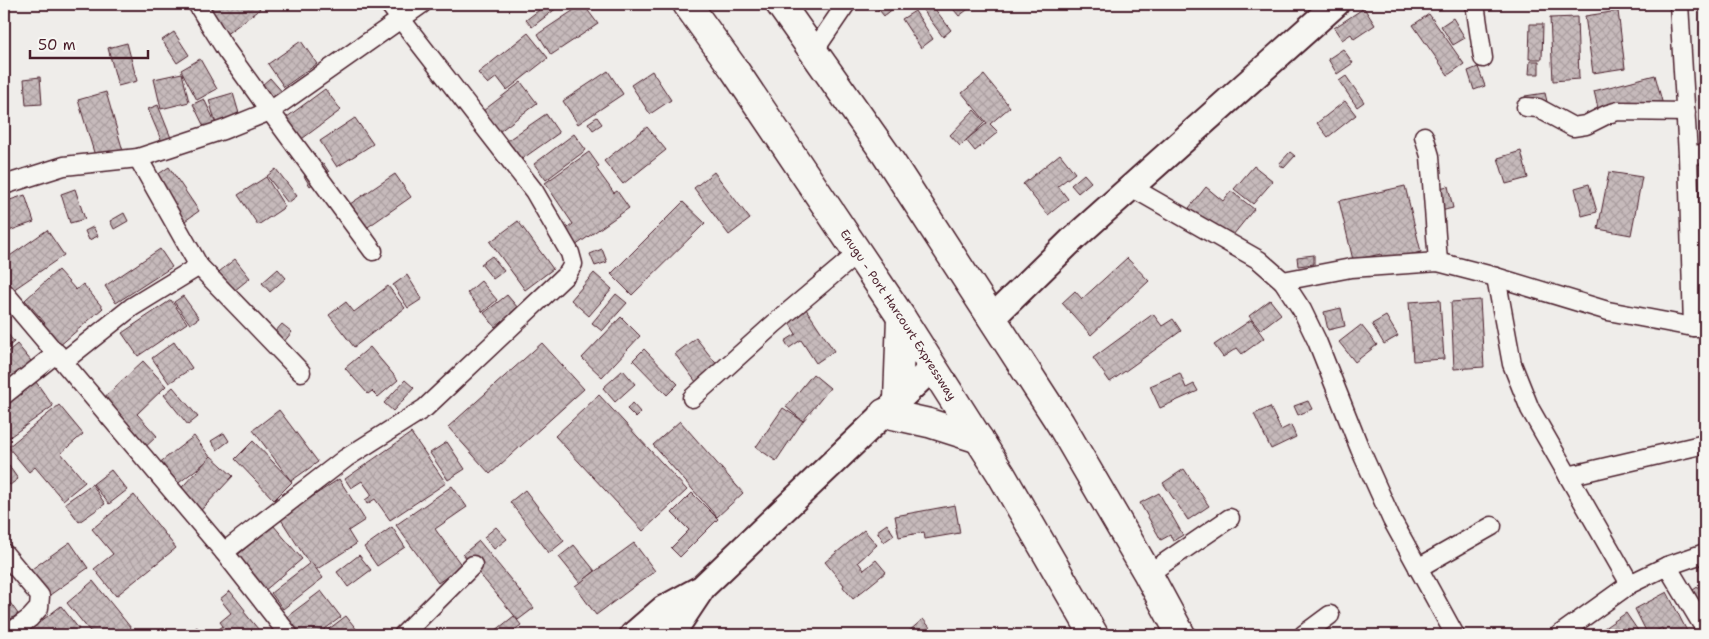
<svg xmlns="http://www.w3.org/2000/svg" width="1709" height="639" font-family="'Shantell Sans',sans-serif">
<defs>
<pattern id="building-cross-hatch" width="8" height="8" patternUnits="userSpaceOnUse" patternTransform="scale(1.25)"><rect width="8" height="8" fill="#c6babb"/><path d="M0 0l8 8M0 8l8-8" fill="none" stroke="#ac9fa1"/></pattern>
</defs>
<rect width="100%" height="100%" fill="#efedea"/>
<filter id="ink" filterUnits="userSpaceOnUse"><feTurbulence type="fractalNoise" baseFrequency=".02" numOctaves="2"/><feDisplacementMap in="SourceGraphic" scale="10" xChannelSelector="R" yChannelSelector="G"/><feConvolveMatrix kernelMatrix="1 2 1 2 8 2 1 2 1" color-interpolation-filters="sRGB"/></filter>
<g filter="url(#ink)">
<g fill="url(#building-cross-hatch)" stroke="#4a1f2b">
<polygon points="218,4 256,4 260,9 213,44 195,20"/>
<polygon points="547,4 562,4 532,27 526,20"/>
<polygon points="583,4 598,24 551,55 538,34"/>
<polygon points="877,4 899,4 884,16 875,5"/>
<polygon points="923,4 931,4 951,30 943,37 920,6"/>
<polygon points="949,4 975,4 959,16"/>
<polygon points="1364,8 1375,25 1354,39 1351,34 1342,40 1334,28"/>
<polygon points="915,11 933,39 921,48 902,19"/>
<polygon points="1618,11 1625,68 1593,73 1585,16"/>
<polygon points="1429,14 1464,64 1448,75 1413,25"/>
<polygon points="1577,17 1579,79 1553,81 1550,18"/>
<polygon points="1453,18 1465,38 1453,45 1441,26"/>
<polygon points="1530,24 1543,24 1542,59 1529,59"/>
<polygon points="174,32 189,55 177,63 162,40"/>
<polygon points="528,33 548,58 507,90 497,77 488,84 478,73"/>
<polygon points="301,41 317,64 284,87 268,64"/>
<polygon points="127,43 137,81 118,86 108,48"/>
<polygon points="1343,49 1353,63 1337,74 1328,59"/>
<polygon points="200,59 217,89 197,100 181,70"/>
<polygon points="1530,61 1539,61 1539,74 1529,74"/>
<polygon points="1478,67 1485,86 1474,90 1468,71"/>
<polygon points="608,71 623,94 578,124 563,101"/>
<polygon points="652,71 671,100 650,114 631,85"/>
<polygon points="182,73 189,102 161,109 154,79"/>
<polygon points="984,75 1010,107 990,124 998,132 975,151 966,140 987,123 962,93"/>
<polygon points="1655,75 1663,105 1601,121 1594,91"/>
<polygon points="1346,76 1364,102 1357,107 1339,81"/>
<polygon points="40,77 42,104 26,105 24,79"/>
<polygon points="270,78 284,94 266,109 253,93"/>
<polygon points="521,82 537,103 491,138 475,117"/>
<polygon points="325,89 341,110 291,147 275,126"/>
<polygon points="106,92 123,151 96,159 78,100"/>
<polygon points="233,93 240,117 216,124 209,100"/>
<polygon points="1545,93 1548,106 1528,109 1525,96"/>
<polygon points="204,99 218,128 207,133 193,104"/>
<polygon points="1345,101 1356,115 1328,137 1317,123"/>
<polygon points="158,105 171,138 162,142 148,109"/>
<polygon points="974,110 985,122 960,146 950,135"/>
<polygon points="546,114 559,133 512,166 498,147"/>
<polygon points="597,117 602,124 593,130 588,123"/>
<polygon points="355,118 373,144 337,167 320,141"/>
<polygon points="647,127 666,150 623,184 604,161"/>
<polygon points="574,134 586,150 546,180 534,164"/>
<polygon points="1521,151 1528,178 1506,184 1498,158"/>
<polygon points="589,152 599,166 596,168 614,193 617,191 629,208 575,246 564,231 573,224 545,183"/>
<polygon points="1290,152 1295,156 1284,168 1279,164"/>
<polygon points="1060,154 1075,173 1058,186 1068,199 1048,215 1023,184"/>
<polygon points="323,163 329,172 310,186 304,176"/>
<polygon points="1254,166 1273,181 1253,204 1234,189"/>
<polygon points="169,167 199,211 175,228 145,183"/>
<polygon points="276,169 297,196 288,203 267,176"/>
<polygon points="714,172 750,219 729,235 694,188"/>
<polygon points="1609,172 1642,177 1631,235 1598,229"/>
<polygon points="395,174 411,197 352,238 335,214"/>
<polygon points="1084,174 1091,182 1078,193 1071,185"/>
<polygon points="266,177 285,207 258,225 238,195"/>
<polygon points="1589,184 1597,212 1582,216 1575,188"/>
<polygon points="1405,186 1421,252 1383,261 1381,254 1353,260 1339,201"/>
<polygon points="1448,186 1453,208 1441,211 1435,189"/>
<polygon points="1206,187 1223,201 1231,191 1254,209 1229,240 1189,208"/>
<polygon points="75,189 85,219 70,223 61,194"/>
<polygon points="25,195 34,222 6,232 4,225 4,202"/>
<polygon points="683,202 705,223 632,295 611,274"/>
<polygon points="124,213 128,221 114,229 110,221"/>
<polygon points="518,221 553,269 525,290 490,242"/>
<polygon points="93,227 98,236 89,240 85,231"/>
<polygon points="47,230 64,255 10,292 4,283 4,260"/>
<polygon points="160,249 172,267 116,303 105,286"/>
<polygon points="602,249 607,262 595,266 590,254"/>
<polygon points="1314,255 1314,264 1298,266 1297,257"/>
<polygon points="492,256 504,271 493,279 481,264"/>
<polygon points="1127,258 1149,281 1091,335 1062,303 1075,291 1082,299"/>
<polygon points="235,259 250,278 224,299 209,280"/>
<polygon points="278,269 286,278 270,292 262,283"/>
<polygon points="58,270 76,290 83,284 103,308 58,347 41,328 45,323 25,300"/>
<polygon points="594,273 612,289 589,316 571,300"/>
<polygon points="407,275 422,299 408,308 393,285"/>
<polygon points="481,281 497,300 483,312 467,293"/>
<polygon points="388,286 405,308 354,347 329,315 346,302 354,312"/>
<polygon points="616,294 627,303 602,331 592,323"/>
<polygon points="507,295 518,308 495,327 484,313"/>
<polygon points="183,296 199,318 190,324 174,302"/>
<polygon points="171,300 187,323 138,356 122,333"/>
<polygon points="1270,300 1281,314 1260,330 1249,316"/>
<polygon points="1440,300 1444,359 1413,361 1409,302"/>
<polygon points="1480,300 1484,367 1454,369 1451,302"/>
<polygon points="1341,308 1345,326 1328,330 1324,312"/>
<polygon points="806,309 834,351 816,363 801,340 789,348 785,341 796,334 788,321"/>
<polygon points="1153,314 1162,326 1173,319 1181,331 1110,382 1093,358"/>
<polygon points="1386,316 1398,336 1384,344 1372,324"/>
<polygon points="621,317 640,336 602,377 582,358"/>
<polygon points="1251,320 1264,338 1242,354 1237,348 1223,357 1214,345"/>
<polygon points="282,324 292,332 283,343 266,342"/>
<polygon points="1361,325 1377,345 1355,362 1339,342"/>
<polygon points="4,329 14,342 4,350"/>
<polygon points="696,338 718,366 696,382 675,354"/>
<polygon points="174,342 192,368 169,383 152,358"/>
<polygon points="542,343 584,389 490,474 448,427"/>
<polygon points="17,344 36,367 4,394 4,355"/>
<polygon points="370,347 398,380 378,397 372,391 368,394 345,368"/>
<polygon points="644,349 678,384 667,395 633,360"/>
<polygon points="143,361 166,386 137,414 157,436 141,451 97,404"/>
<polygon points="623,370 635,384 615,402 603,388"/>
<polygon points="1180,373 1186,388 1194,384 1198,391 1160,408 1150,386"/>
<polygon points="813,374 830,388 803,421 786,407"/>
<polygon points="405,380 414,388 393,411 384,403"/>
<polygon points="36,382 53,406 4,441 4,405"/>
<polygon points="173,387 198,417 188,425 164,395"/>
<polygon points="599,395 687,490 643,531 555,436"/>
<polygon points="1308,401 1312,409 1298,415 1294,406"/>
<polygon points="632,403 641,413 636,418 627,409"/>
<polygon points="59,405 83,434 61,453 85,482 63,500 35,467 29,472 8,447"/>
<polygon points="1270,407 1281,430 1291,425 1296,437 1271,449 1254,414"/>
<polygon points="783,408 803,421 776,461 756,447"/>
<polygon points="279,410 318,462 291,481 253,430"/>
<polygon points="680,421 743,493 717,517 653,445"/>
<polygon points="224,433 229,441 217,450 211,441"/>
<polygon points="411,433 446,483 390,520 375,499 367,504 365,500 372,495 362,481 351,488 345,479"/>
<polygon points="194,436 211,458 171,489 154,467"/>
<polygon points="253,441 292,482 274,500 235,459"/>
<polygon points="447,442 465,469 448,480 430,453"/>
<polygon points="211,456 233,476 192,520 170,500"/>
<polygon points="9,466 18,479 10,485 4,478 4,471"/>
<polygon points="1184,469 1209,506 1188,520 1163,483"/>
<polygon points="111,470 127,490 109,504 93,484"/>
<polygon points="339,479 365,520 348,531 356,544 314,571 280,518"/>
<polygon points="92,484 105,504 79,522 65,503"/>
<polygon points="452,486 467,507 435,529 462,566 438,583 396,525"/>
<polygon points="525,490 564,541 549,553 510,502"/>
<polygon points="692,493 718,519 680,557 671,548 689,530 672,513"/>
<polygon points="1159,493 1183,535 1173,541 1170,535 1161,540 1140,503"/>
<polygon points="134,495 176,548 116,596 94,569 113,554 92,529"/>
<polygon points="955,505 960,533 925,539 924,532 899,537 895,516"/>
<polygon points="887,524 894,535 884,542 877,531"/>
<polygon points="273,525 302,559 263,592 234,558"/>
<polygon points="392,527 405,547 377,566 364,547"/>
<polygon points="496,527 507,539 494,549 484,537"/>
<polygon points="864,530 877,545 858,562 864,570 876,560 886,572 853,599 843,587 844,585 825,562"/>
<polygon points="479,541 534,608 518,620 463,554"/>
<polygon points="70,542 88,568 40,602 22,576"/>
<polygon points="634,543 655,571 596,615 575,586"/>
<polygon points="574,545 595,571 580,583 559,557"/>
<polygon points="359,555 371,570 348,587 337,572"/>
<polygon points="311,562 323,578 283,609 271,593"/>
<polygon points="93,581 135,633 133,635 93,635 67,603"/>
<polygon points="1705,582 1705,629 1684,596"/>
<polygon points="230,591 245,610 244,612 263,635 211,635 223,626 220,622 231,613 220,599"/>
<polygon points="321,591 341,617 317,635 296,635 284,619"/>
<polygon points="1667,592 1689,635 1665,635 1662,628 1648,635 1635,609"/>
<polygon points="4,594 18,614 4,624"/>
<polygon points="61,606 79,629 71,635 23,635"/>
<polygon points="1626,613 1641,635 1594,635"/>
<polygon points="346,616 361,635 321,635"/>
<polygon points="514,616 521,625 508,635 490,635"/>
<polygon points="923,619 936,635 910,635 908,632"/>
<polygon points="197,627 203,635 186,635"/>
</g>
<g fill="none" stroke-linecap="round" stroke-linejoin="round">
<g stroke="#4a1f2b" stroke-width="21">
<g id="minor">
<polyline points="1475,4 1483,58"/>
<polyline points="1679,4 1688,155 1693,327"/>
<polyline points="814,51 846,4"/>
<polyline points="1526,107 1538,108 1573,127 1586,125 1608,114 1618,111 1686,112"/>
<polyline points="1424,136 1430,156 1438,262"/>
<polyline points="1688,155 1705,154"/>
<polyline points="138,158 199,266 301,372"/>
<polyline points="4,185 64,166 138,158 223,130 270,111 226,50 197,4"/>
<polyline points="1131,187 1259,260 1283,281 1302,310 1317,341 1360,449 1392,520 1455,635"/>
<polyline points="373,251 270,111 422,4"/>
<polyline points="1496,277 1512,364 1530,409 1630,584"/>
<polyline points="1283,281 1351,268 1438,262 1496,277 1608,311 1693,327 1705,327"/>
<polyline points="4,292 224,552 289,635"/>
<polyline points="64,361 132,307 199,266"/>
<polyline points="4,395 57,353"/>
<polyline points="692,398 775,323 858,253"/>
<polyline points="1568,476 1705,444"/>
<polyline points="224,552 346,458 425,408 568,273 573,264 570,253 534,191 389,4"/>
<polyline points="4,553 40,596 39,608 30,618 7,635"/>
<polyline points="1667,566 1705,629"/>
<polyline points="1418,568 1492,526"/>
<polyline points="1148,574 1230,518"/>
<polyline points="403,635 473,565"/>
<polyline points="1303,635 1330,615"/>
<polyline points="1559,635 1630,584 1667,566 1705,553"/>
</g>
</g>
<g stroke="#4a1f2b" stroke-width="29">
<g id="secondary">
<polyline points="992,318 1073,239 1336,4"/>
<polyline points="633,635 663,609 698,590"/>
<polyline points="668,635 679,623 703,587 933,367"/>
</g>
</g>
<g stroke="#4a1f2b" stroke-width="31">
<g id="trunk">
<path id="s1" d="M687,4L734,69L901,317L1001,474L1094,635"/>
<polyline points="780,4 885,153 1060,423 1148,574 1181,635"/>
<polyline points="898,400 901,317"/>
<polyline points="884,413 929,423 979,439"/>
</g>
</g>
<use href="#minor" stroke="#f6f6f2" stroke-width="18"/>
<use href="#secondary" stroke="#f6f6f2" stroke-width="25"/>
<use href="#trunk" stroke="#f6f6f2" stroke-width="28"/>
</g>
</g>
<g text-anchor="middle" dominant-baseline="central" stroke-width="4" stroke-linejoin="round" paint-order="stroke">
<g font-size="12" fill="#4a1f2b" stroke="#f6f6f2">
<text stroke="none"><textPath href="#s1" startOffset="376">Enugu - Port Harcourt Expressway</textPath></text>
</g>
</g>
<rect width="1709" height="639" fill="none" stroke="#f6f6f2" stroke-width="20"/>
<rect x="10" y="10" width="1689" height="619" fill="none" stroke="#4a1f2b" stroke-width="2" filter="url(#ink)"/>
<path d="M30 50v8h118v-8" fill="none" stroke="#4a1f2b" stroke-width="2.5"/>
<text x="38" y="50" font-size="15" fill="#4a1f2b" stroke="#f6f6f2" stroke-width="4" paint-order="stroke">50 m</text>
</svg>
